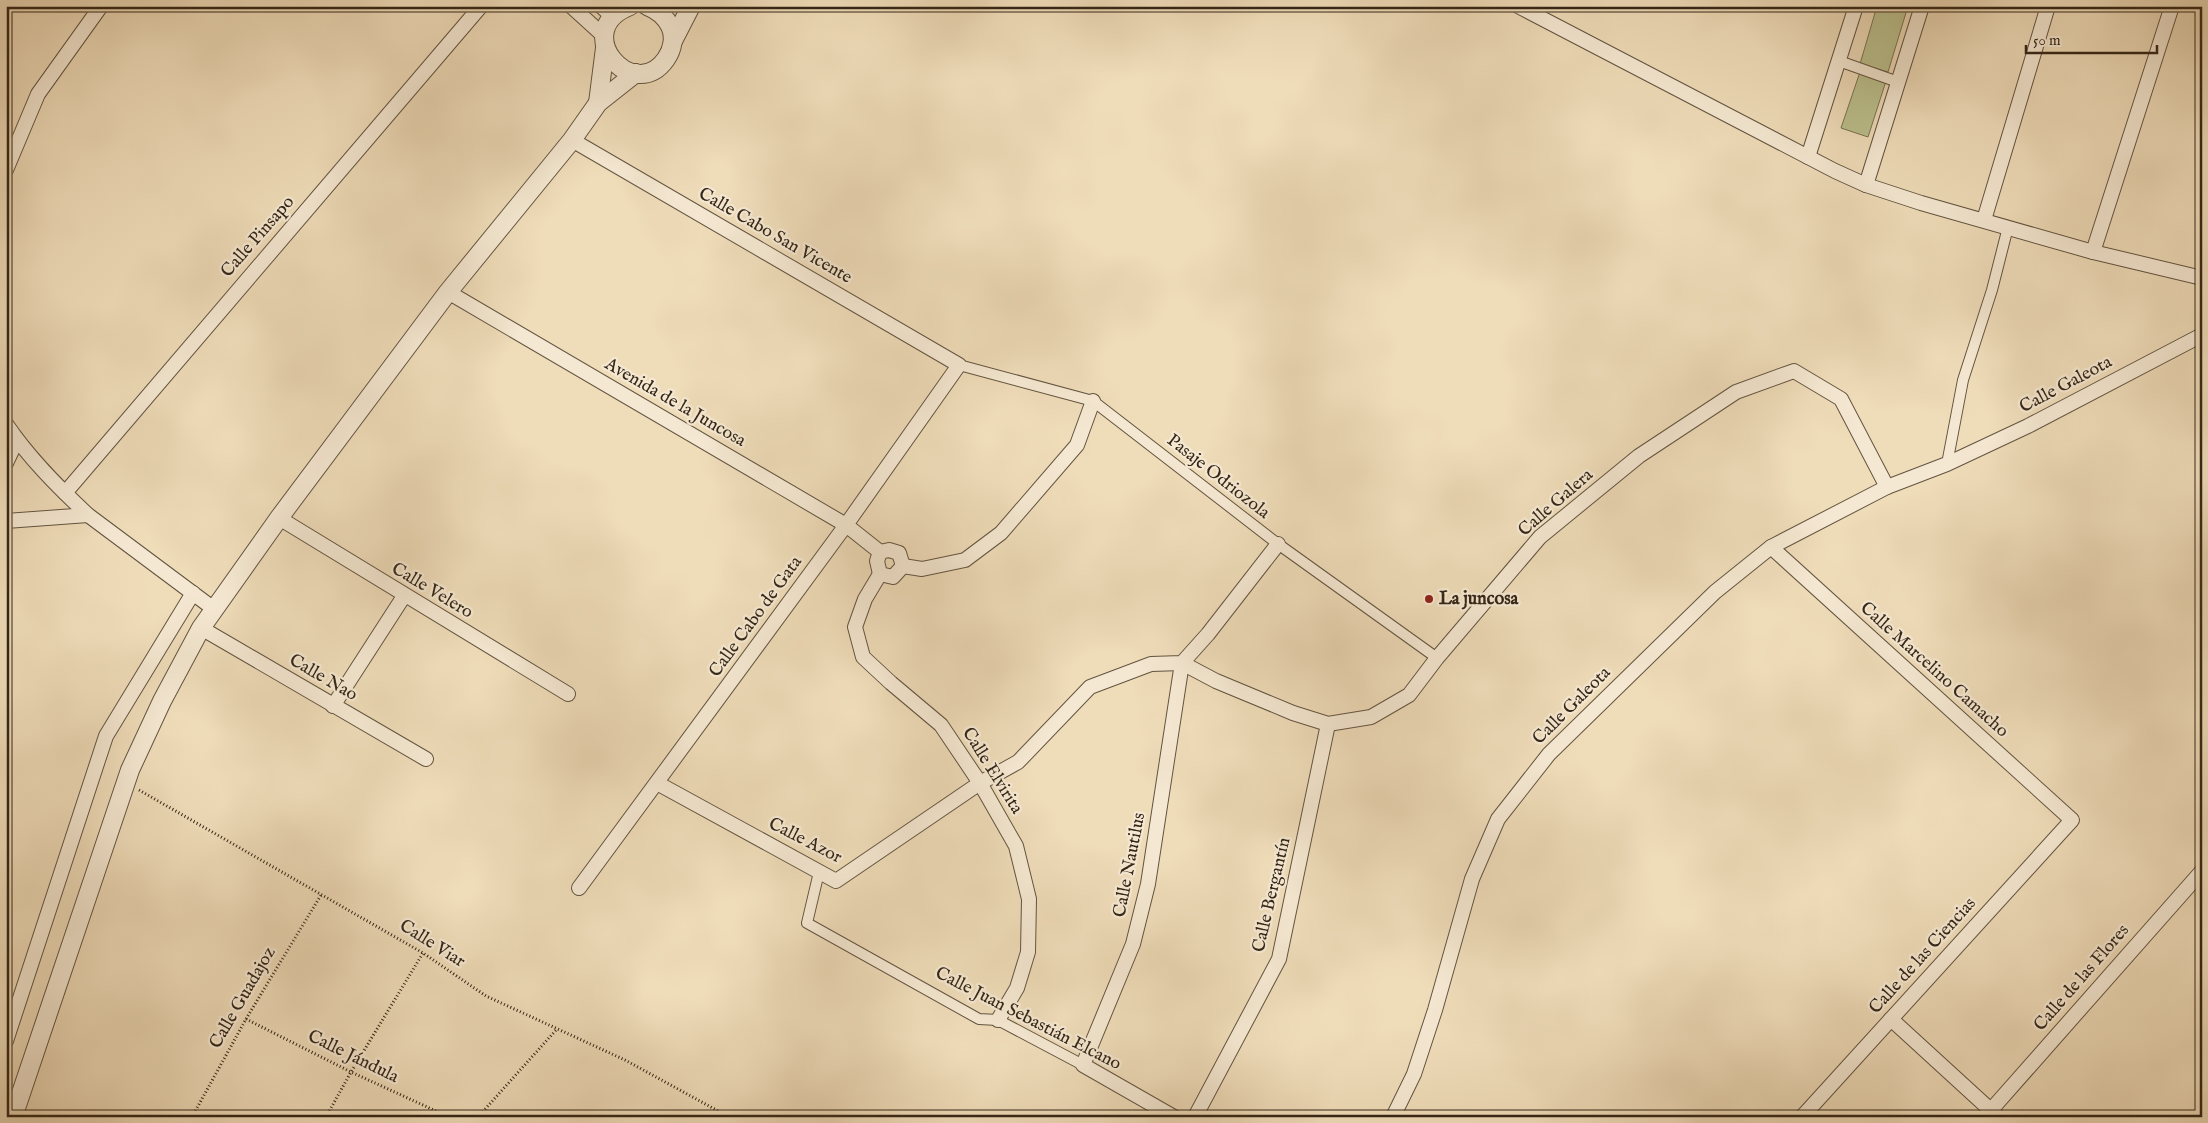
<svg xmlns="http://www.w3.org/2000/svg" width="2208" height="1123" font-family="'IM FELL English',serif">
<rect width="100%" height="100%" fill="#efdcb9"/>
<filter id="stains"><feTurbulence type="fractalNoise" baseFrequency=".004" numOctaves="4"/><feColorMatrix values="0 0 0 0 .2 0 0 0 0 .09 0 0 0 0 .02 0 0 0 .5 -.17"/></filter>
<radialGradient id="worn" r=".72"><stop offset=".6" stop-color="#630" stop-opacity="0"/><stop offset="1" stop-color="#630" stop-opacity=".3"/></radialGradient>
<g fill="#bbc08e" stroke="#787352">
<polygon points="1877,6 1908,6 1888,72 1860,64"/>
<polygon points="1861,69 1887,78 1868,137 1841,128"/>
</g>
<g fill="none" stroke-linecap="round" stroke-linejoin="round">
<g stroke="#635440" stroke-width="12">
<g id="pedestrian">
<polyline points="1839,61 1898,82"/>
<polyline points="959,365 1093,401 1278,544 1437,658"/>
<polyline points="1947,464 1963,380 1992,290 2008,227"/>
<polyline points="819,872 807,923 979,1019 998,1020 1083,1065"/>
</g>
</g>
<g stroke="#635440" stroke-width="16">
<g id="minor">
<polyline points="571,6 604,36"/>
<polyline points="601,6 613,17"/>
<polyline points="1518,6 1835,171 1866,185 1921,203 2093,252 2202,278"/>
<polyline points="572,140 959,365 846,525 579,888"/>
<polyline points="1808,157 1856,6"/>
<polyline points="6,170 38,94 101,6"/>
<polyline points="1866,185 1922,6"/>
<polyline points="1984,220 2048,6"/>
<polyline points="2093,252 2172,6"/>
<polyline points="448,292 846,525 880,552"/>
<path d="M6,424C29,458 58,487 88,515L6,521"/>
<polyline points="6,463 17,440"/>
<polyline points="65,493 481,6"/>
<polyline points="88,515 214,609"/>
<polyline points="279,518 568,694"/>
<polyline points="1771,547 2072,820 1802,1117"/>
<polygon points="889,550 899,553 903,566 893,577 880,574 877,561 880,552"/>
<polyline points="903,566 922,569 965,560 1001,533 1077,445 1093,401"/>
<polyline points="880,574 865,599 855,627 863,657 891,683 941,725 980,783 1016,846 1029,899 1028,952 1017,988 998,1020"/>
<polyline points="201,628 426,759"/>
<polyline points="1182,663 1216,681 1293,713 1328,724 1371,717 1409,695 1437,658 1540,537 1639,456 1736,392 1794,371 1841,399 1887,487"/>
<polyline points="333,706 404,596"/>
<polyline points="657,783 836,881 980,783 1018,762 1090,687 1151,664 1182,663 1208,634 1278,544"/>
<polyline points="1891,1019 1997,1116"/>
<polyline points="6,1041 106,736 193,593"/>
<polyline points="1991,1110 2202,871"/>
<polyline points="1174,1117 1083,1065 1133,944 1148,884 1182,663"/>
<polyline points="1195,1117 1279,959 1328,724"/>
<polyline points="1393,1117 1414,1074 1435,1010 1472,879 1498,819 1549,754 1715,592 1771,547 1887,487 1947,464 2028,426 2202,335"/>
</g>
</g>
<g stroke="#635440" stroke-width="20">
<g id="tertiary">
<path d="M630,6C568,30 633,106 666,59C673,49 675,36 670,26C665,16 657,10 647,6"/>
<polyline points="673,41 691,6"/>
<polyline points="598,103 605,48"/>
<polyline points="13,1117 130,770 162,701 201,628 279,518 448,292 572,140 598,103 636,73"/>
</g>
</g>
<g stroke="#342617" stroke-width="3" stroke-dasharray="1 2.5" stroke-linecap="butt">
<polyline points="139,790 423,953 486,996 625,1060 729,1117"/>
<polyline points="246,1019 351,1072 449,1117"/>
<polyline points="192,1117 246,1019 321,895"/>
<polyline points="326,1117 351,1072 423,953"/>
<polyline points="478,1117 557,1029"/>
</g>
<use href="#pedestrian" stroke="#f5e8d2" stroke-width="10"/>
<use href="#minor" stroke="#f5e8d2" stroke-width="14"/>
<use href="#tertiary" stroke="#f5e8d2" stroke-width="18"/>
</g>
<circle fill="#8f2418" stroke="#f5e8d2" stroke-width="2" cx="1429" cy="599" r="5"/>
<g text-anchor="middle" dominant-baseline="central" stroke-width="4.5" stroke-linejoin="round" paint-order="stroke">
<g font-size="18" fill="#342617" stroke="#f5e8d2">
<text transform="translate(775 236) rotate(30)">Calle Cabo San Vicente</text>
<text transform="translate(258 237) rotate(-49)">Calle Pinsapo</text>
<text transform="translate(2066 385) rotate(-28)">Calle Galeota</text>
<text transform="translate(675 403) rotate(30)">Avenida de la Juncosa</text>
<text transform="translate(1218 477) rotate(38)">Pasaje Odriozola</text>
<text transform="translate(1556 503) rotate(-41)">Calle Galera</text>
<text transform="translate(432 591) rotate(31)">Calle Velero</text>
<text transform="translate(756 617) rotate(-54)">Calle Cabo de Gata</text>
<text transform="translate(1934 670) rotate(42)">Calle Marcelino Camacho</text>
<text transform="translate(323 678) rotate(30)">Calle Nao</text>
<text transform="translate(1572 706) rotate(-45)">Calle Galeota</text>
<text transform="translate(992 771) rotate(58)">Calle Elvirita</text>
<text transform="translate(805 841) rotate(27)">Calle Azor</text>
<text transform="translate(1130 865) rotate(-79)">Calle Nautilus</text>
<text transform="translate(1272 895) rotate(-77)">Calle Bergantín</text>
<text transform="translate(432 944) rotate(32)">Calle Viar</text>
<text transform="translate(1923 956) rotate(-48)">Calle de las Ciencias</text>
<text transform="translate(2082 978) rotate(-49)">Calle de las Flores</text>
<text transform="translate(243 998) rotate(-60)">Calle Guadajoz</text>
<text transform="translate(1028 1019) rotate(27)">Calle Juan Sebastián Elcano</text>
<text transform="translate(353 1057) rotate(26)">Calle Jándula</text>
</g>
<g font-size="18" font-weight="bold" fill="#342617" stroke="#f5e8d2" text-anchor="start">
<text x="1439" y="599">La juncosa</text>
</g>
</g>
<rect width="2208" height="1123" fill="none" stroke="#efdcb9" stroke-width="25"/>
<rect x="8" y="8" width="2193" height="1108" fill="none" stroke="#342617" stroke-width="2.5"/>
<rect x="12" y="12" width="2183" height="1098" fill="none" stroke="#342617"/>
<path d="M2026 45v8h131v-8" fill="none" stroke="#342617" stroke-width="2.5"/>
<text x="2033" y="45" font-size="15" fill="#342617" stroke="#f5e8d2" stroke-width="4" paint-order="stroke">50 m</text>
<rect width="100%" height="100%" filter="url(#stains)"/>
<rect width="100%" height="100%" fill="url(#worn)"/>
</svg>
